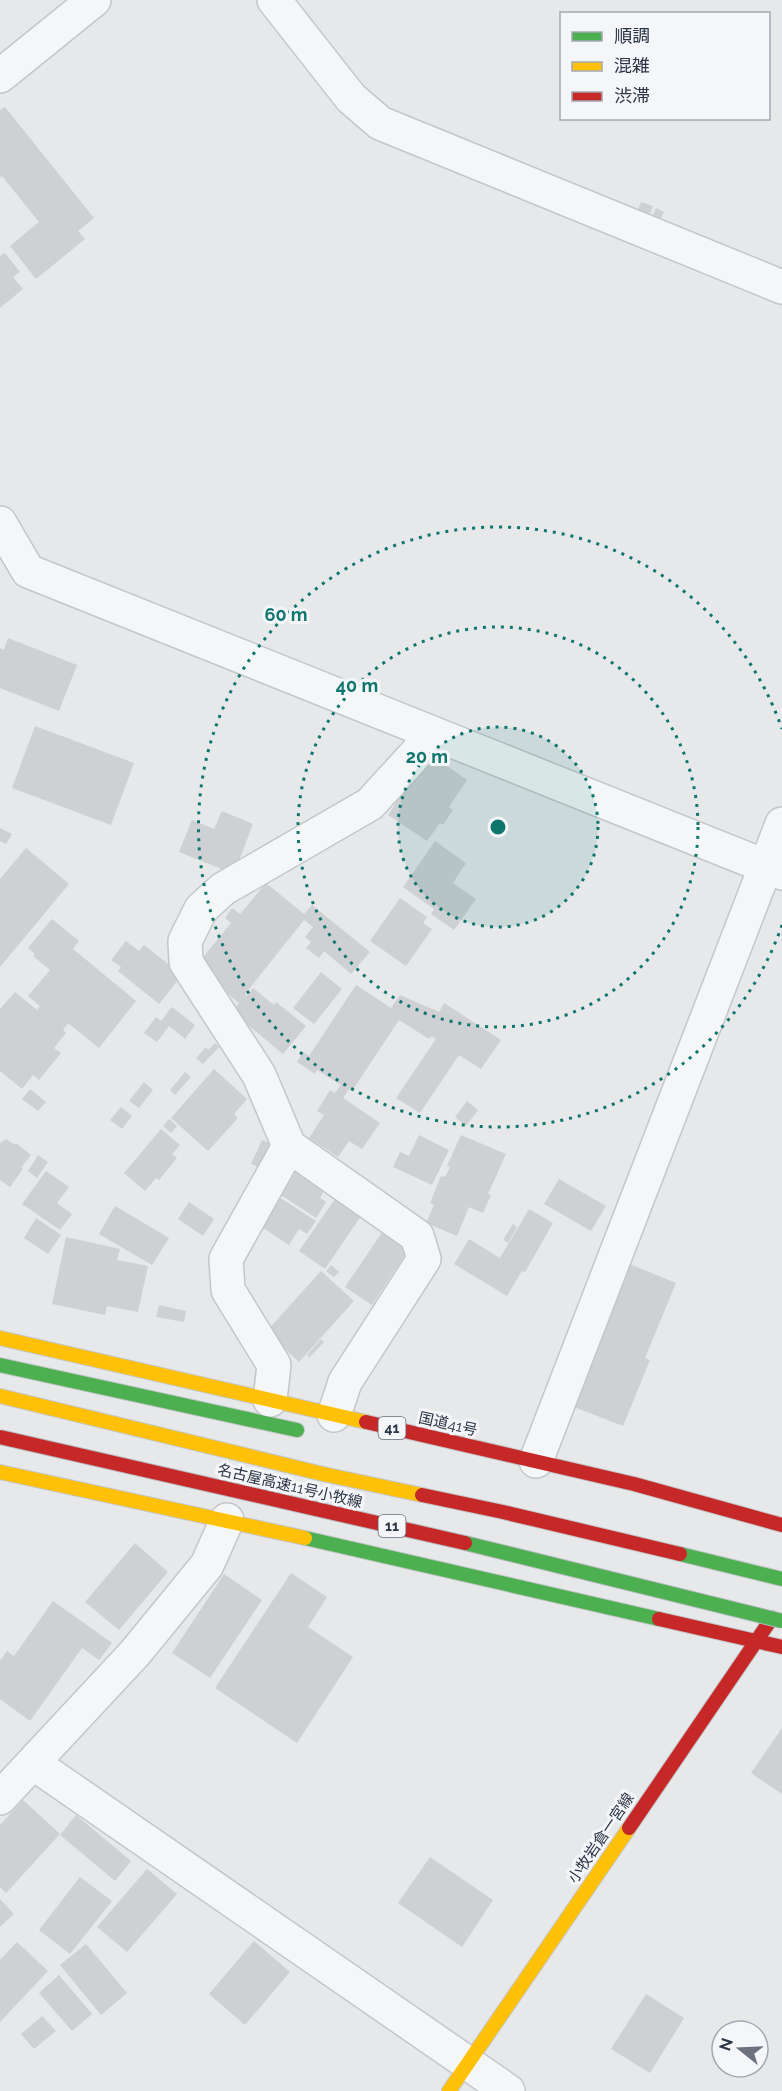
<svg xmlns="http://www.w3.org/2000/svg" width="782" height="2091" font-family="Raleway,'Noto Sans JP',sans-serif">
<rect width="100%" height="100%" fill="#e6e8ea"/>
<g fill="#ced0d3">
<polygon points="5,107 94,218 78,231 85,239 36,279 10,246 39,222 2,176 0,178 0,110"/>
<polygon points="641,202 653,206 649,216 637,212"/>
<polygon points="656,208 664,212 660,221 652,218"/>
<polygon points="5,253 20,272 13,277 23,289 0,308 0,256"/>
<polygon points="8,638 77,665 59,711 0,688 0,648 4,650"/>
<polygon points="35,726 134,763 111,825 12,788"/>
<polygon points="436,758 467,780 449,807 453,810 443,825 440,823 427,841 388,815 424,761 431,766"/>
<polygon points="222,811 253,824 234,874 179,852 192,820 214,829"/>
<polygon points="0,828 12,834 6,844 0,841"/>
<polygon points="435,841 466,863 453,883 476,899 454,930 431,914 434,909 403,887"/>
<polygon points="26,848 69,884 0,967 0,879"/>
<polygon points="266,883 304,914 312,905 370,952 351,974 324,951 319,958 306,948 311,942 305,937 313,927 304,920 245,994 247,996 253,988 274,1005 276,1002 306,1026 283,1054 232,1012 239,1003 210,979 215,973 200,961 231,923 225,918 232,908 240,914"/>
<polygon points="400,898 427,917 423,923 432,929 406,966 370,941"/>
<polygon points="52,919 79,941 73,949 136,1001 99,1048 68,1023 63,1030 66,1033 54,1048 61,1053 39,1080 33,1075 22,1089 0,1071 0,1009 15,992 37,1010 40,1006 28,996 50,970 33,956 35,954 28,948"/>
<polygon points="126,941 139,951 144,945 182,975 159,1004 118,971 121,967 111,960"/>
<polygon points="321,972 342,989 314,1024 293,1008"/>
<polygon points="356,985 391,1008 400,995 439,1012 444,1003 501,1040 481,1069 459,1055 420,1113 396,1098 436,1039 432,1036 429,1039 399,1020 352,1091 349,1089 343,1098 380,1123 362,1149 349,1141 338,1157 309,1138 324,1115 317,1111 330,1090 335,1093 341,1085 317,1070 315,1074 297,1062 303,1052 309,1056"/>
<polygon points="172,1007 195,1025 185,1039 169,1026 157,1042 144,1033 156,1017 161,1021"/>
<polygon points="215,1043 219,1047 203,1064 196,1058 206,1047 208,1050"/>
<polygon points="214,1069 247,1099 234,1114 238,1118 208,1151 171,1118"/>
<polygon points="185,1072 191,1077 175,1095 170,1090"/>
<polygon points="144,1082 153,1090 139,1108 129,1101"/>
<polygon points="30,1089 46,1102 38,1111 22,1099"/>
<polygon points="467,1101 478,1110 466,1126 455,1117"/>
<polygon points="121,1107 132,1116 122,1129 110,1120"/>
<polygon points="169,1119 177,1126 171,1133 163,1126"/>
<polygon points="161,1129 180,1145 172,1154 177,1158 159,1180 156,1178 145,1191 124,1173"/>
<polygon points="419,1135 449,1150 432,1185 393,1167 400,1152 409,1156"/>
<polygon points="461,1135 506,1154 488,1194 491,1195 483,1213 469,1207 457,1236 426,1223 434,1205 430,1203 441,1176 445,1177 450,1167 447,1166"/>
<polygon points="6,1139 15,1145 16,1143 31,1155 21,1168 23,1169 10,1187 0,1180 0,1143"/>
<polygon points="262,1140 275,1146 264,1169 251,1164"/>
<polygon points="38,1155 48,1162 37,1178 28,1171"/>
<polygon points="300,1165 328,1184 320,1198 326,1202 316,1218 281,1195 283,1192 280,1190 286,1181 289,1183"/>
<polygon points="46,1171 69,1187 57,1203 72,1214 60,1230 22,1204"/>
<polygon points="559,1179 606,1206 591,1231 544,1204"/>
<polygon points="337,1196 363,1213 325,1269 299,1251"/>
<polygon points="279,1197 316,1221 307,1234 299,1229 289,1245 260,1226"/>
<polygon points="189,1202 214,1219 203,1236 178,1219"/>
<polygon points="115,1206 169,1238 152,1265 99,1234"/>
<polygon points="529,1209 553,1223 525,1272 522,1271 507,1296 454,1264 469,1239 500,1258"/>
<polygon points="36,1218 61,1235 48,1254 24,1238"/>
<polygon points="513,1224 517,1227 508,1243 503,1240"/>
<polygon points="383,1231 409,1249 372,1305 345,1287"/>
<polygon points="66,1237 120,1249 117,1260 148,1266 138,1312 107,1306 105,1315 52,1304"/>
<polygon points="627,1263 676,1283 645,1358 650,1360 623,1426 569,1405"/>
<polygon points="331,1265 339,1272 334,1277 326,1271"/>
<polygon points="321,1271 354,1301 299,1362 266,1332"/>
<polygon points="159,1305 186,1311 184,1322 156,1317"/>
<polygon points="321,1339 324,1342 309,1358 307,1355"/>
<polygon points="135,1543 168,1572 119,1630 85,1602"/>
<polygon points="291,1573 327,1597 308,1627 353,1657 297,1743 215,1688"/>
<polygon points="224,1574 262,1600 210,1678 172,1653"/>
<polygon points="53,1601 112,1643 99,1660 82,1648 30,1721 0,1699 0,1661 7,1651 14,1656"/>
<polygon points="782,1728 782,1794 751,1773"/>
<polygon points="23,1800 60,1834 6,1893 0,1887 0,1825"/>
<polygon points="76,1815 131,1861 115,1881 60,1835"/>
<polygon points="430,1857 493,1900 462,1947 398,1903"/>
<polygon points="147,1869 177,1894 127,1952 97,1927"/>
<polygon points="80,1877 112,1901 70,1954 39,1930"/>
<polygon points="0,1899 14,1914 0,1927"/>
<polygon points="254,1941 290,1972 245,2025 209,1994"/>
<polygon points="17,1942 48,1971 0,2022 0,1960"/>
<polygon points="86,1944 127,1993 101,2015 60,1965"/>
<polygon points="59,1975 92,2014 72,2031 39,1993"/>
<polygon points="646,1994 684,2018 650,2073 611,2049"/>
<polygon points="42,2016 56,2031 34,2049 21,2034"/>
</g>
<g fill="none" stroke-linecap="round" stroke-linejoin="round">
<g stroke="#c4c6c8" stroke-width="36">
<g id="street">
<polyline points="274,0 351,98 380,123 782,287"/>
<polyline points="0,76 94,0"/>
<polyline points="0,523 28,571 782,873"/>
<polyline points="270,1400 274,1365 228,1290 226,1259 289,1146"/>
<polyline points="334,1415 345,1382 424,1259 417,1236 289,1146 259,1075 186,962 185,941 201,909 223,889 370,804 434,734"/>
<polyline points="536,1461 782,824"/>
<polyline points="33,1763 508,2091"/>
<polyline points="0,1798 135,1653 207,1565 227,1520"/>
</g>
</g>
<g stroke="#c4c6c8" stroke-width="16">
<g id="fast">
<polyline points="0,1365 297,1430"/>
<polyline points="305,1538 659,1619"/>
<polyline points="680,1554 782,1579"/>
</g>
</g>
<g stroke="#c4c6c8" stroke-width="16">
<g id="slow">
<polyline points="0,1338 366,1422"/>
<polyline points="0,1396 323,1474 422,1495"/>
<polyline points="0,1472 305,1538"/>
<polyline points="449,2091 629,1828"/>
</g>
</g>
<g stroke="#c4c6c8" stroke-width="16">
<g id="jam">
<polyline points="366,1422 634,1484 782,1525"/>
<polyline points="422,1495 503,1512 680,1554"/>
<polyline points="659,1619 782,1647"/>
<polyline points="629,1828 772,1618"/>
</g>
</g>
<use href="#street" stroke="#f5f6f7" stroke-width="33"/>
<use href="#fast" stroke="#4caf50" stroke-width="14"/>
<use href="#slow" stroke="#ffc107" stroke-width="14"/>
<use href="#jam" stroke="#c62828" stroke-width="14"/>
<g stroke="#b8bbbf" stroke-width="16" stroke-linecap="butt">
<polyline id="fast-bridge" points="465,1543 782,1621"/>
</g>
<g stroke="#b8bbbf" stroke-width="16" stroke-linecap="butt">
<polyline id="jam-bridge" points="0,1437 465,1543"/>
</g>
<use href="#fast-bridge" stroke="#4caf50" stroke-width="14"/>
<use href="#jam-bridge" stroke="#c62828" stroke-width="14"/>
</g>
<circle cx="498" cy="827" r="100" fill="#0f766e" fill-opacity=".12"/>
<g fill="none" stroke="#0f766e" stroke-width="3" stroke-dasharray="3 6">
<circle cx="498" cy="827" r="100"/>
<circle cx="498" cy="827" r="200"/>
<path d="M782 925A300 300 0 1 1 782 729"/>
</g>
<g text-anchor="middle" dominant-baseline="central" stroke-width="6" stroke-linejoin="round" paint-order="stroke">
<g fill="#f4f6f9" stroke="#676e7b" stroke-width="1.5">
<rect x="378.5" y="1417" width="27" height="22" rx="4.5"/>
<rect x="378.5" y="1515" width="27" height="22" rx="4.5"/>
</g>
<g font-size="14" font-weight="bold" fill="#2b3445">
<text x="392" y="1428">41</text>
<text x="392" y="1526">11</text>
</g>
<g font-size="15" fill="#2b3445" stroke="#f4f6f9">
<text transform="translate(448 1424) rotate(13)">国道41号</text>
<text transform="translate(290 1486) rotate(13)">名古屋高速11号小牧線</text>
<text transform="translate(601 1838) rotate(-56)">小牧岩倉一宮線</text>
</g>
</g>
<circle cx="498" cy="827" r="9" fill="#0f766e" stroke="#f4f6f9" stroke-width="3"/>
<g font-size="18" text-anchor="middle" font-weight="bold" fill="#0f766e" stroke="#f4f6f9" stroke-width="6" stroke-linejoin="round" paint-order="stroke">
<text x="286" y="621">60 m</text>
<text x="357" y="692">40 m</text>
<text x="427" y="763">20 m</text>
</g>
<rect x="560" y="12" width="210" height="108" fill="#f4f6f9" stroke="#a4a8b1" stroke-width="1.5"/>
<rect x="572" y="32" width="30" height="9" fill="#4caf50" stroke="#a4a8b1" stroke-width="1.5"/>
<text x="614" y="42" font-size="18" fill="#2b3445">順調</text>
<rect x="572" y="62" width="30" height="9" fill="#ffc107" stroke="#a4a8b1" stroke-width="1.5"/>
<text x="614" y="72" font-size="18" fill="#2b3445">混雑</text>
<rect x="572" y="92" width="30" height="9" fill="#c62828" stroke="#a4a8b1" stroke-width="1.5"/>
<text x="614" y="102" font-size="18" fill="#2b3445">渋滞</text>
<g transform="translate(740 2049) rotate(288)"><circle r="28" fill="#f4f6f9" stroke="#a4a8b1" stroke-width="1.5"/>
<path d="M0-4.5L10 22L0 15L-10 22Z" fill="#6c737f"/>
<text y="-9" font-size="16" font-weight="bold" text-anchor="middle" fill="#2b3445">N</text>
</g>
</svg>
